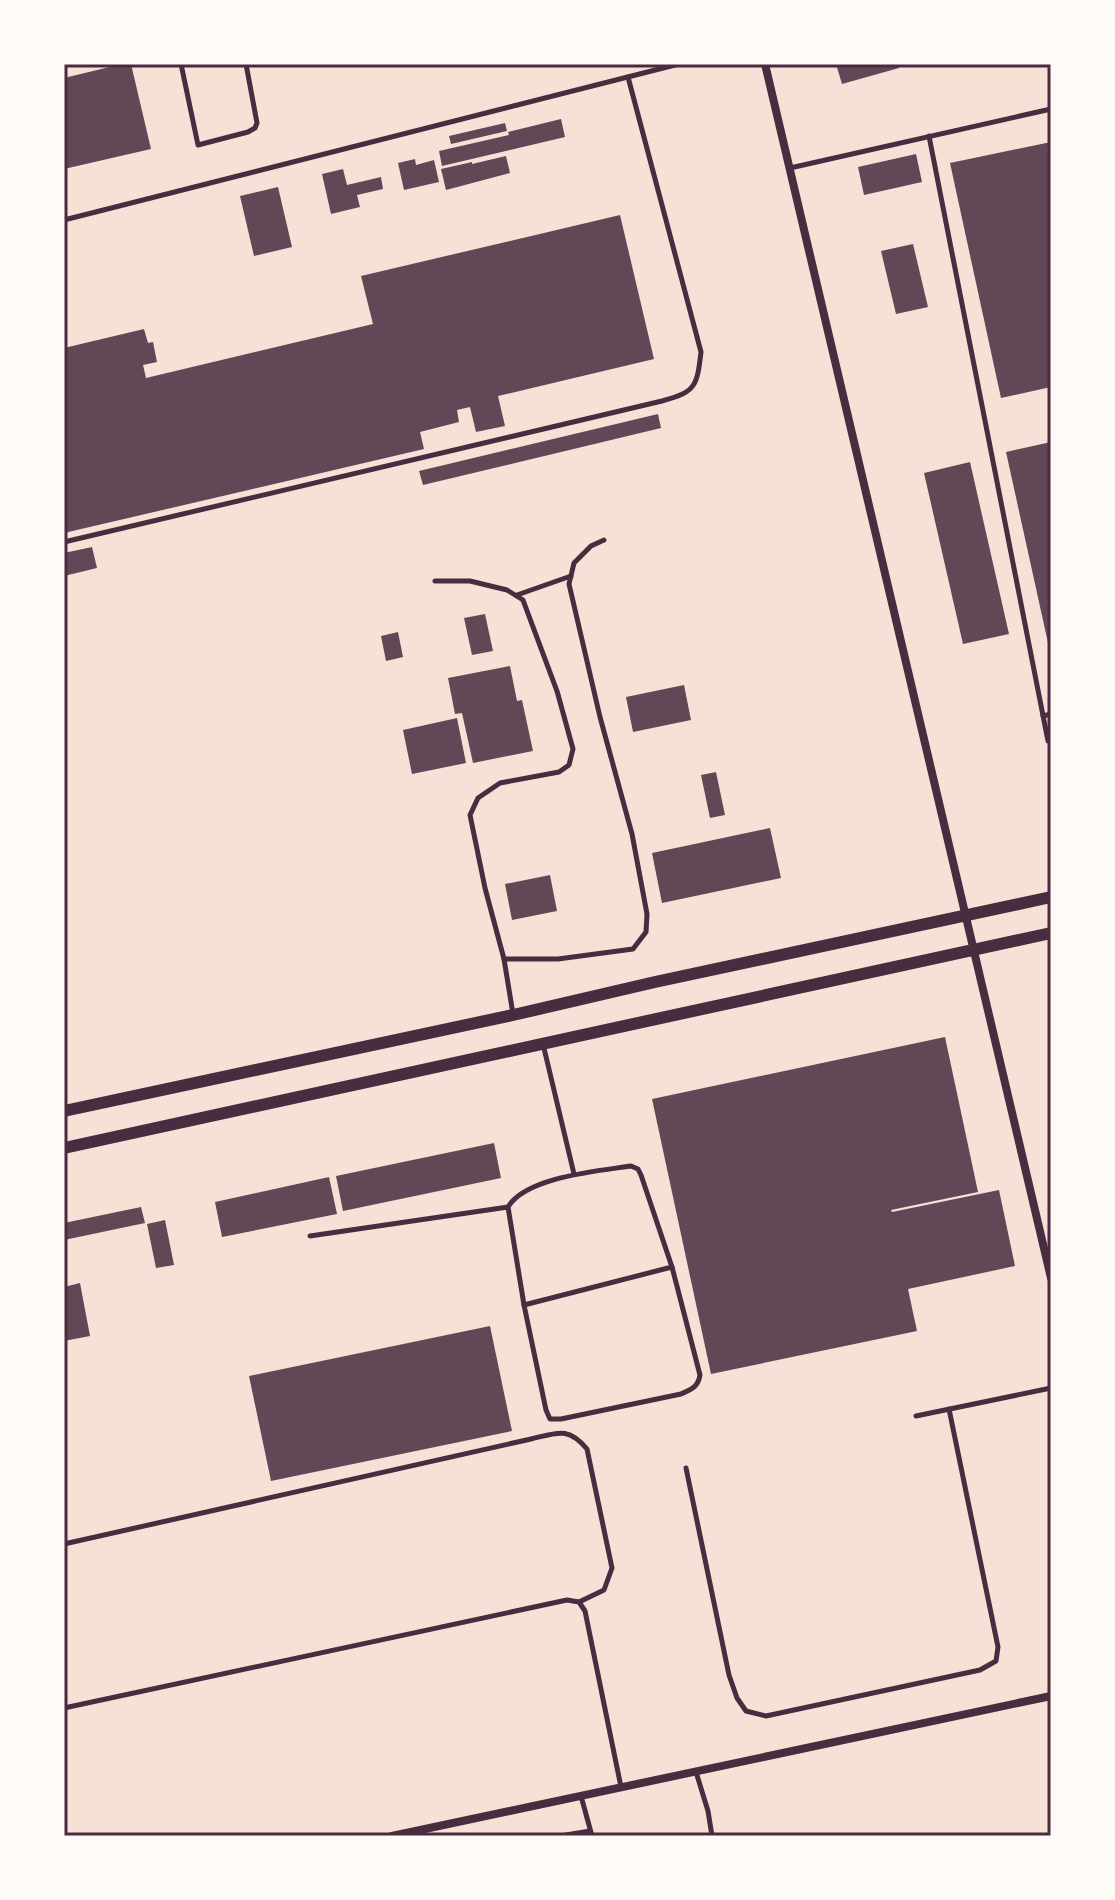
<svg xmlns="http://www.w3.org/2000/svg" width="1115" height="1900" font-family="Roboto,sans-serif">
<rect width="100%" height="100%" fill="#f7e1d7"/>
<g fill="#644757">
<polygon points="122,64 131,64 151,149 64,169 64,78"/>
<polygon points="836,64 898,64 899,68 842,84"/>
<polygon points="561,119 565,137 442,166 439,151 509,135 508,132"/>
<polygon points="505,123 507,131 451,144 449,136"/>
<polygon points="1051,142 1051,387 1001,398 950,163"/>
<polygon points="916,154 922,182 864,195 858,167"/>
<polygon points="506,156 510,173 446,190 441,169 472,162 472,164"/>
<polygon points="415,159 416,165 434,160 439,182 404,190 398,163"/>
<polygon points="343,169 347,185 381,177 383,189 357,195 360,207 331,214 322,174"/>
<polygon points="278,187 292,247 254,256 240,196"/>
<polygon points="620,215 654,359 498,396 505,426 476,432 470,407 457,410 459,422 420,432 424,449 64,533 64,348 144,329 148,343 153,342 157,362 143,365 146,378 373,324 361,276"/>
<polygon points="913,244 928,307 896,314 881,251"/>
<polygon points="658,414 661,428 423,485 419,471"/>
<polygon points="1051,442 1051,652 1050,652 1006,452"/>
<polygon points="970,462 1009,634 963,644 924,473"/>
<polygon points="92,547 97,568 64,576 64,553"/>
<polygon points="485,614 493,651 472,655 464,618"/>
<polygon points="398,632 403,657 386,661 381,636"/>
<polygon points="510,666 517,701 522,700 533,751 473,763 462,713 455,714 448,678"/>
<polygon points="684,685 691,720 633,732 626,697"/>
<polygon points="457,718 466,763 412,774 403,730"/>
<polygon points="716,772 725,815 710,818 701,775"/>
<polygon points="770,828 781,878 662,903 652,853"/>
<polygon points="550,875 557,911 512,920 505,884"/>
<polygon points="945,1037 978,1192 891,1210 892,1212 999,1190 1015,1266 908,1289 917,1331 711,1374 652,1099"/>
<polygon points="494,1143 501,1178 343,1211 336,1176"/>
<polygon points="329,1177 337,1214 222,1237 215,1202"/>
<polygon points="141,1207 145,1223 64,1240 64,1223"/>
<polygon points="165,1220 174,1265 156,1268 147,1224"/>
<polygon points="80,1283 90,1336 64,1341 64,1287"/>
<polygon points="490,1326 512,1431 271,1481 249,1376"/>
</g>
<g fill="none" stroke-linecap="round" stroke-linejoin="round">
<g stroke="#4a2c40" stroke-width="5">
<polyline points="181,64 198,145 248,132 255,128 257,123 246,64"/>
<polyline points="929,136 1048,741"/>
<polyline points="790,168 1051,109"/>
<polyline points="64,220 679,64"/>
<path d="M64,542L662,401C696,392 697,386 701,352L628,77"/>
<polyline points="435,581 470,581 507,590 523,600 557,691 573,749 569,765 559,772 500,783 478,798 470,815 485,888 504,959 513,1014"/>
<polyline points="517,595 571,576"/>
<polyline points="1043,716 1051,714"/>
<polyline points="504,959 558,959 633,949 646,932 647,914 632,834 600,717 569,584 574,563 591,546 604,540"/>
<polyline points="543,1044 574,1174"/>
<path d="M310,1236L508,1207C526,1177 598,1171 631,1166L638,1169L641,1175L672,1267L700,1375C698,1387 692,1389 681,1394L561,1419H550L546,1410L524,1305L508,1207"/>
<polyline points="524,1305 672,1267"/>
<polyline points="916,1416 1051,1388"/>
<polyline points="686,1468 729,1675 737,1698 746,1711 766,1716 980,1670 996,1661 998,1647 949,1409"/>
<path d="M64,1544L531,1439C557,1433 568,1426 587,1449L612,1568L604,1590L579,1602"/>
<polyline points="64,1708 567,1600 579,1602 585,1611 621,1787"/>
<polyline points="696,1772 708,1811 712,1836"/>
<polyline points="581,1796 592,1836"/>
<polyline points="560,1836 590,1831"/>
</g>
<g stroke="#4a2c40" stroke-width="8">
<polyline points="765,64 1051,1278"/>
<polyline points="392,1836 1051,1696"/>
</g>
<g stroke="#4a2c40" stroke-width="12">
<polyline points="64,1111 513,1015 655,982 1051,897"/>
<polyline points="64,1148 1051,933"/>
</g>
</g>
<rect width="1115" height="1900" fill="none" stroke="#fffaf5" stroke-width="132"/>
<rect x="66" y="66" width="983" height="1768" fill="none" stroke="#4a2c40" stroke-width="3"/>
</svg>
